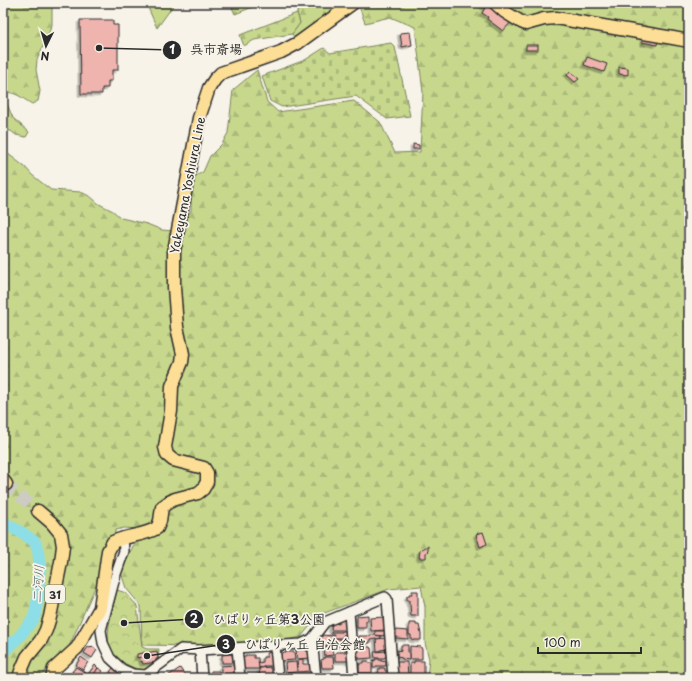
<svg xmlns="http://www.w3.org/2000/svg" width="692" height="681" font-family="'Playpen Sans','Klee One',sans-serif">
<defs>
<pattern id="forest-firs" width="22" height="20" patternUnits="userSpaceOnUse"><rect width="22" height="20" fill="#c7d88d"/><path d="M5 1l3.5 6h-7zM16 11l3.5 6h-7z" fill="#abba7a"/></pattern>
<pattern id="cemetery-stones" width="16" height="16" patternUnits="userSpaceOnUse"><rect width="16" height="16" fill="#c7d88d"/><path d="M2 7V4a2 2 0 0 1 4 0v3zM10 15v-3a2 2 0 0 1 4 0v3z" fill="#abba7a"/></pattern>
<pattern id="park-crowns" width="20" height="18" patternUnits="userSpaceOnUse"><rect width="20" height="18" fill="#c7d88d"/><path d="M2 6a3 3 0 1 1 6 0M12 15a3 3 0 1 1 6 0" fill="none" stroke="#abba7a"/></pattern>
<filter id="shadow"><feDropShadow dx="-2.5" dy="2.5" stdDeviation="0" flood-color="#0004"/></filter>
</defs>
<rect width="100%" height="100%" fill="#f7f3e8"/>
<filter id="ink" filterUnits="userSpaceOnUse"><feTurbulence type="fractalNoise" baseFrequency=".025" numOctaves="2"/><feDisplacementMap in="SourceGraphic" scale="8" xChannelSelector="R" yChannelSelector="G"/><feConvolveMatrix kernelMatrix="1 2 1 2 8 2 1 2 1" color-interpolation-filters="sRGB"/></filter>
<g filter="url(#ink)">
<g fill="url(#forest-firs)" stroke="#79825c">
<path d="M3,3H52V25L37,60L36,70L40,91L38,101L32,104C23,99 13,89 3,94Z"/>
<polygon points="146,3 175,3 157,28"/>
<polygon points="299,3 345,3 296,41 292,34 300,23 297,13"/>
<polygon points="358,3 689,3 689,678 427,678 429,659 425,643 425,607 421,586 389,589 319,615 301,637 283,641 198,646 142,645 141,606 126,588 121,573 133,546 138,540 140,529 124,528 116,530 112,538 104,550 96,585 68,649 48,666 41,678 3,678 3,150 25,167 32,175 51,190 81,192 91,197 99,204 113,211 121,218 147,224 162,230 173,231 178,228 191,211 192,178 203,172 210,156 222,144 228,133 233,90 257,70 267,102 278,112 354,101 380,122 395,153 420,152 423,92 415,27 390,17 365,23"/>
<polygon points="3,95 13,118 29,132 26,137 16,135 11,131 3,130"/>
</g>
<g fill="url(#cemetery-stones)" stroke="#79825c">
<polygon points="230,3 263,3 235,14"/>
<polygon points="297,13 300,23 292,34 254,40 244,46 240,35"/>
<polygon points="391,43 395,47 410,116 387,119 356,96 282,107 270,101 262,76 305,60 324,48 330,53"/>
</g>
<path fill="url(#park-crowns)" stroke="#79825c" d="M117,590L126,593L137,606L142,647L147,649H159L158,663L146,672C140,670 133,668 128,665C121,662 111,653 109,645C105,632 114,604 117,590Z"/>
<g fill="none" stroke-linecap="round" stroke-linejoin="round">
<polyline stroke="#8ddee6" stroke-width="12" points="3,522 24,534 35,542 38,551 40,566 38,598 34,618 19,637 3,652"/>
</g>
<g fill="#f0b4af" stroke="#2b2b2b" filter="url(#shadow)">
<polygon points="481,3 489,3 512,21 503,31 487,19 488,17 482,13 485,8 480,4"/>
<polygon points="80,20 113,20 113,25 118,25 118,70 112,70 112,81 108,81 108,88 102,88 102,94 81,94"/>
<polygon points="410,32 412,45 402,47 400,33"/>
<polygon points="644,36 658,39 657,45 642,42"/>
<rect x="526" y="45" width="12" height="5"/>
<polygon points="587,57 607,64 604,72 584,65"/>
<polygon points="619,67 628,68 628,75 619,74"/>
<polygon points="570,71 579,79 575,82 567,75"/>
<polygon points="413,144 419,145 419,149 413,149"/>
<polygon points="483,532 487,544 480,547 476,534"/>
<polygon points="428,546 428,551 426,553 426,558 419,558 420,550"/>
<polygon points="412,591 418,591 418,616 411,616 410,604 409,604 409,600 407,600 407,596 409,596 409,594 412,594"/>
<polygon points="368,615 368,621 366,621 366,628 357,628 357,616"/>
<polygon points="384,617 385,630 371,631 370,618"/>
<polygon points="339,620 346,620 346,630 331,630 332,621 335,621 335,623 339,624"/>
<polygon points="409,623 416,623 416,625 419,625 421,634 421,640 413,640 413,639 411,639 411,635 409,635"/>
<polygon points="396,630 408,631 408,639 396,638"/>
<polygon points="342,631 348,631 347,635 343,635 343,638 333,638 334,634 331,634 331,632 342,632"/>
<polygon points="375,631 385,631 385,634 384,634 384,636 375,635"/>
<polygon points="322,635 333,636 332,645 327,644 327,646 316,645 317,636 322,637"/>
<polygon points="370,635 381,636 381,638 370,640 370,643 359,643 359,636 370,636"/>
<polygon points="334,638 344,640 344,638 348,638 348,641 345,641 345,646 334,645"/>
<polygon points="386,638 387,649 380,650 380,651 377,651 376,639"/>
<polygon points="401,645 408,645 408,653 409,653 409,660 402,659 402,658 397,657 397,650 401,651"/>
<polygon points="92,646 97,650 92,658 84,653 88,647 90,648"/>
<polygon points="332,646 333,655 325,656 324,647"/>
<polygon points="343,646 347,646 351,661 335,661 335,653 336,653 336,652 345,652 345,648 343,648"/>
<polygon points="410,646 421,647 421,648 422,649 422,659 410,659"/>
<polygon points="358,647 370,647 370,648 371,648 372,658 359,659 359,657 357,657 357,652 359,652"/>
<polygon points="306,649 306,651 312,651 312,658 297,659 296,650"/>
<polygon points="157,651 158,659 156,659 156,662 143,664 142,661 141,662 140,657 137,658 137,654"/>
<polygon points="386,651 386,657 385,657 385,658 375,658 374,652"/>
<polygon points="272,652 274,666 264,666 264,667 259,668 258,663 263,662 263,657 267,657 267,653"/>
<polygon points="281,652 283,652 284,653 286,653 285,652 294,652 295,660 281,661"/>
<polygon points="232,654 233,663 222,663 222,655"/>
<polygon points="245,655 254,655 254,658 258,658 259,669 243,669 242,657 245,657"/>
<polygon points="81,657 88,662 83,670 76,665"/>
<polygon points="324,657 333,657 334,668 322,668 321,660 324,659"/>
<polygon points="303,659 303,664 311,664 311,671 298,672 297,660"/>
<polygon points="375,659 380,659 380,661 386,660 386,666 376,666 376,668 373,668 373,660 375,661"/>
<polygon points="364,661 368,661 369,663 372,663 372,673 359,673 359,665 360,665 360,663 364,663"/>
<polygon points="414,661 424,661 424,676 410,676 410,663 414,663"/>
<polygon points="296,662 297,670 296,671 296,672 286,673 285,663"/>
<polygon points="397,662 407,662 408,677 397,677"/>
<polygon points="95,665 98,668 93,676 89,673"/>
<polygon points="235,665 236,673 221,674 221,666"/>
<polygon points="76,667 86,673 82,678 72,672"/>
<polygon points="270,667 270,669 275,669 276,678 260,678 259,669 260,669 260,668"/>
<polygon points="98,668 103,671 98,678 96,678 93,676"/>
<polygon points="113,668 122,674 120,677 117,675 116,677 110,672"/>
<polygon points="180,668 186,677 185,678 169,678 168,676"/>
<polygon points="379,668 385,668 385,671 388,671 388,678 378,678"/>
<polygon points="211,671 219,671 220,678 211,678"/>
<polygon points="297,674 297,678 285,678 285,677 287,677 287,675"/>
<polygon points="300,674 311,674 311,676 313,677 313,678 300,678"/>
<rect x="246" y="675" width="12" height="3"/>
</g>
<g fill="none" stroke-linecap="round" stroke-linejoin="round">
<polyline stroke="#cecbc2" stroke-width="12" stroke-dasharray="12 6" stroke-linecap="butt" points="6,484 38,511"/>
<g stroke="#2b2b2b" stroke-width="12">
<g id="minor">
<polyline points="123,537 124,551 116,574 101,630 103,643 110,658 122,669 133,674 146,675 181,649 200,650 301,644 312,639"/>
<polyline points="349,612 354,678"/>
<polyline points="275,646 278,678"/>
<polyline points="237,648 240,678"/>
<polyline points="200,650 202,678"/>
<polyline points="316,678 312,639 325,622 385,597 387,599 393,678"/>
</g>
</g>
<g stroke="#2b2b2b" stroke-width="15">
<g id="major">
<polyline points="495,3 505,12 521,22 526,24 544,19 556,18 673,38 689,41"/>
<polyline points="3,480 6,484"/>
<polyline points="19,678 21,671 27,657 41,640 46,630 50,617 61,562 63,546 61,534 52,523 38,511"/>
<path d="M52,678L54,669L77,648L100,608L108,551L113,542C128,535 143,536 157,528L160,521L162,507L169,502L175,499L198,493L203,489L207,482V473L204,468L173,460L167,455L165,447L171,411L172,386L182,362L183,354L177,327L174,287V251L199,118L209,88L215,79L221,73L281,52L298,43L353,3"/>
</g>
</g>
<use href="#minor" stroke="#f7f3e8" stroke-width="9"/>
<use href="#major" stroke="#fdde96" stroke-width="12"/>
</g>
</g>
<g text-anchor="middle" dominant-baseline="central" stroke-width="3.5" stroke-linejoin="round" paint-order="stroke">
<rect fill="#f7f3e8" stroke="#686764" stroke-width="1" x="45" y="585" width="20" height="18" rx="3"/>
<g font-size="11" font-weight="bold" fill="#2b2b2b">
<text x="55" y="594">31</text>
</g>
<g font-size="12" fill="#2b2b2b" stroke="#f7f3e8">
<text transform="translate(187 185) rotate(-79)">Yakeyama Yoshiura Line</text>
</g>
<g font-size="13" font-style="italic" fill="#44585a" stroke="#f7f3e8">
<text transform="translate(37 584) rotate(-86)">二河川</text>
</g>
</g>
<path fill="none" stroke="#2b2b2b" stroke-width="1.5" d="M99 48L172 50M124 623L194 619M147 656L226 644"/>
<g fill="#2b2b2b" stroke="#f7f3e8" stroke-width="1.5">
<circle cx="99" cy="48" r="4"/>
<circle cx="124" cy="623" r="4"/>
<circle cx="147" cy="656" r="4"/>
<circle cx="172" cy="50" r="10"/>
<circle cx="194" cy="619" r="10"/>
<circle cx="226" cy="644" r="10"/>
</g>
<g font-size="12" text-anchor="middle" font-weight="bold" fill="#fff">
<text x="172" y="54">1</text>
<text x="194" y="623">2</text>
<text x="226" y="649">3</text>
</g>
<g font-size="13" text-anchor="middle" font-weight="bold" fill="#2b2b2b" stroke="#f7f3e8" stroke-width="3.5" stroke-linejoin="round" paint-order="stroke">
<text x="216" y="54">呉市斎場</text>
<text x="269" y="624">ひばりヶ丘第3公園</text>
<text x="305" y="649">ひばりヶ丘 自治会館</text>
</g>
<rect width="692" height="681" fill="none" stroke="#f7f3e8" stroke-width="16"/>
<rect x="8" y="8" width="676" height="665" fill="none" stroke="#2b2b2b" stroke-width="1.5" filter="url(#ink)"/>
<g transform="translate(46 46) rotate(185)" stroke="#f7f3e8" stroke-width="3" paint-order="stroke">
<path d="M0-3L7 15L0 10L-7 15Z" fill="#2b2b2b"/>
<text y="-6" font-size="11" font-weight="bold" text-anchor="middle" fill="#2b2b2b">N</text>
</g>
<path d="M538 647v6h103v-6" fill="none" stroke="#2b2b2b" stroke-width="2"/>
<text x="544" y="647" font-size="12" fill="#2b2b2b" stroke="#f7f3e8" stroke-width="3" paint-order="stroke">100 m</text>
</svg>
